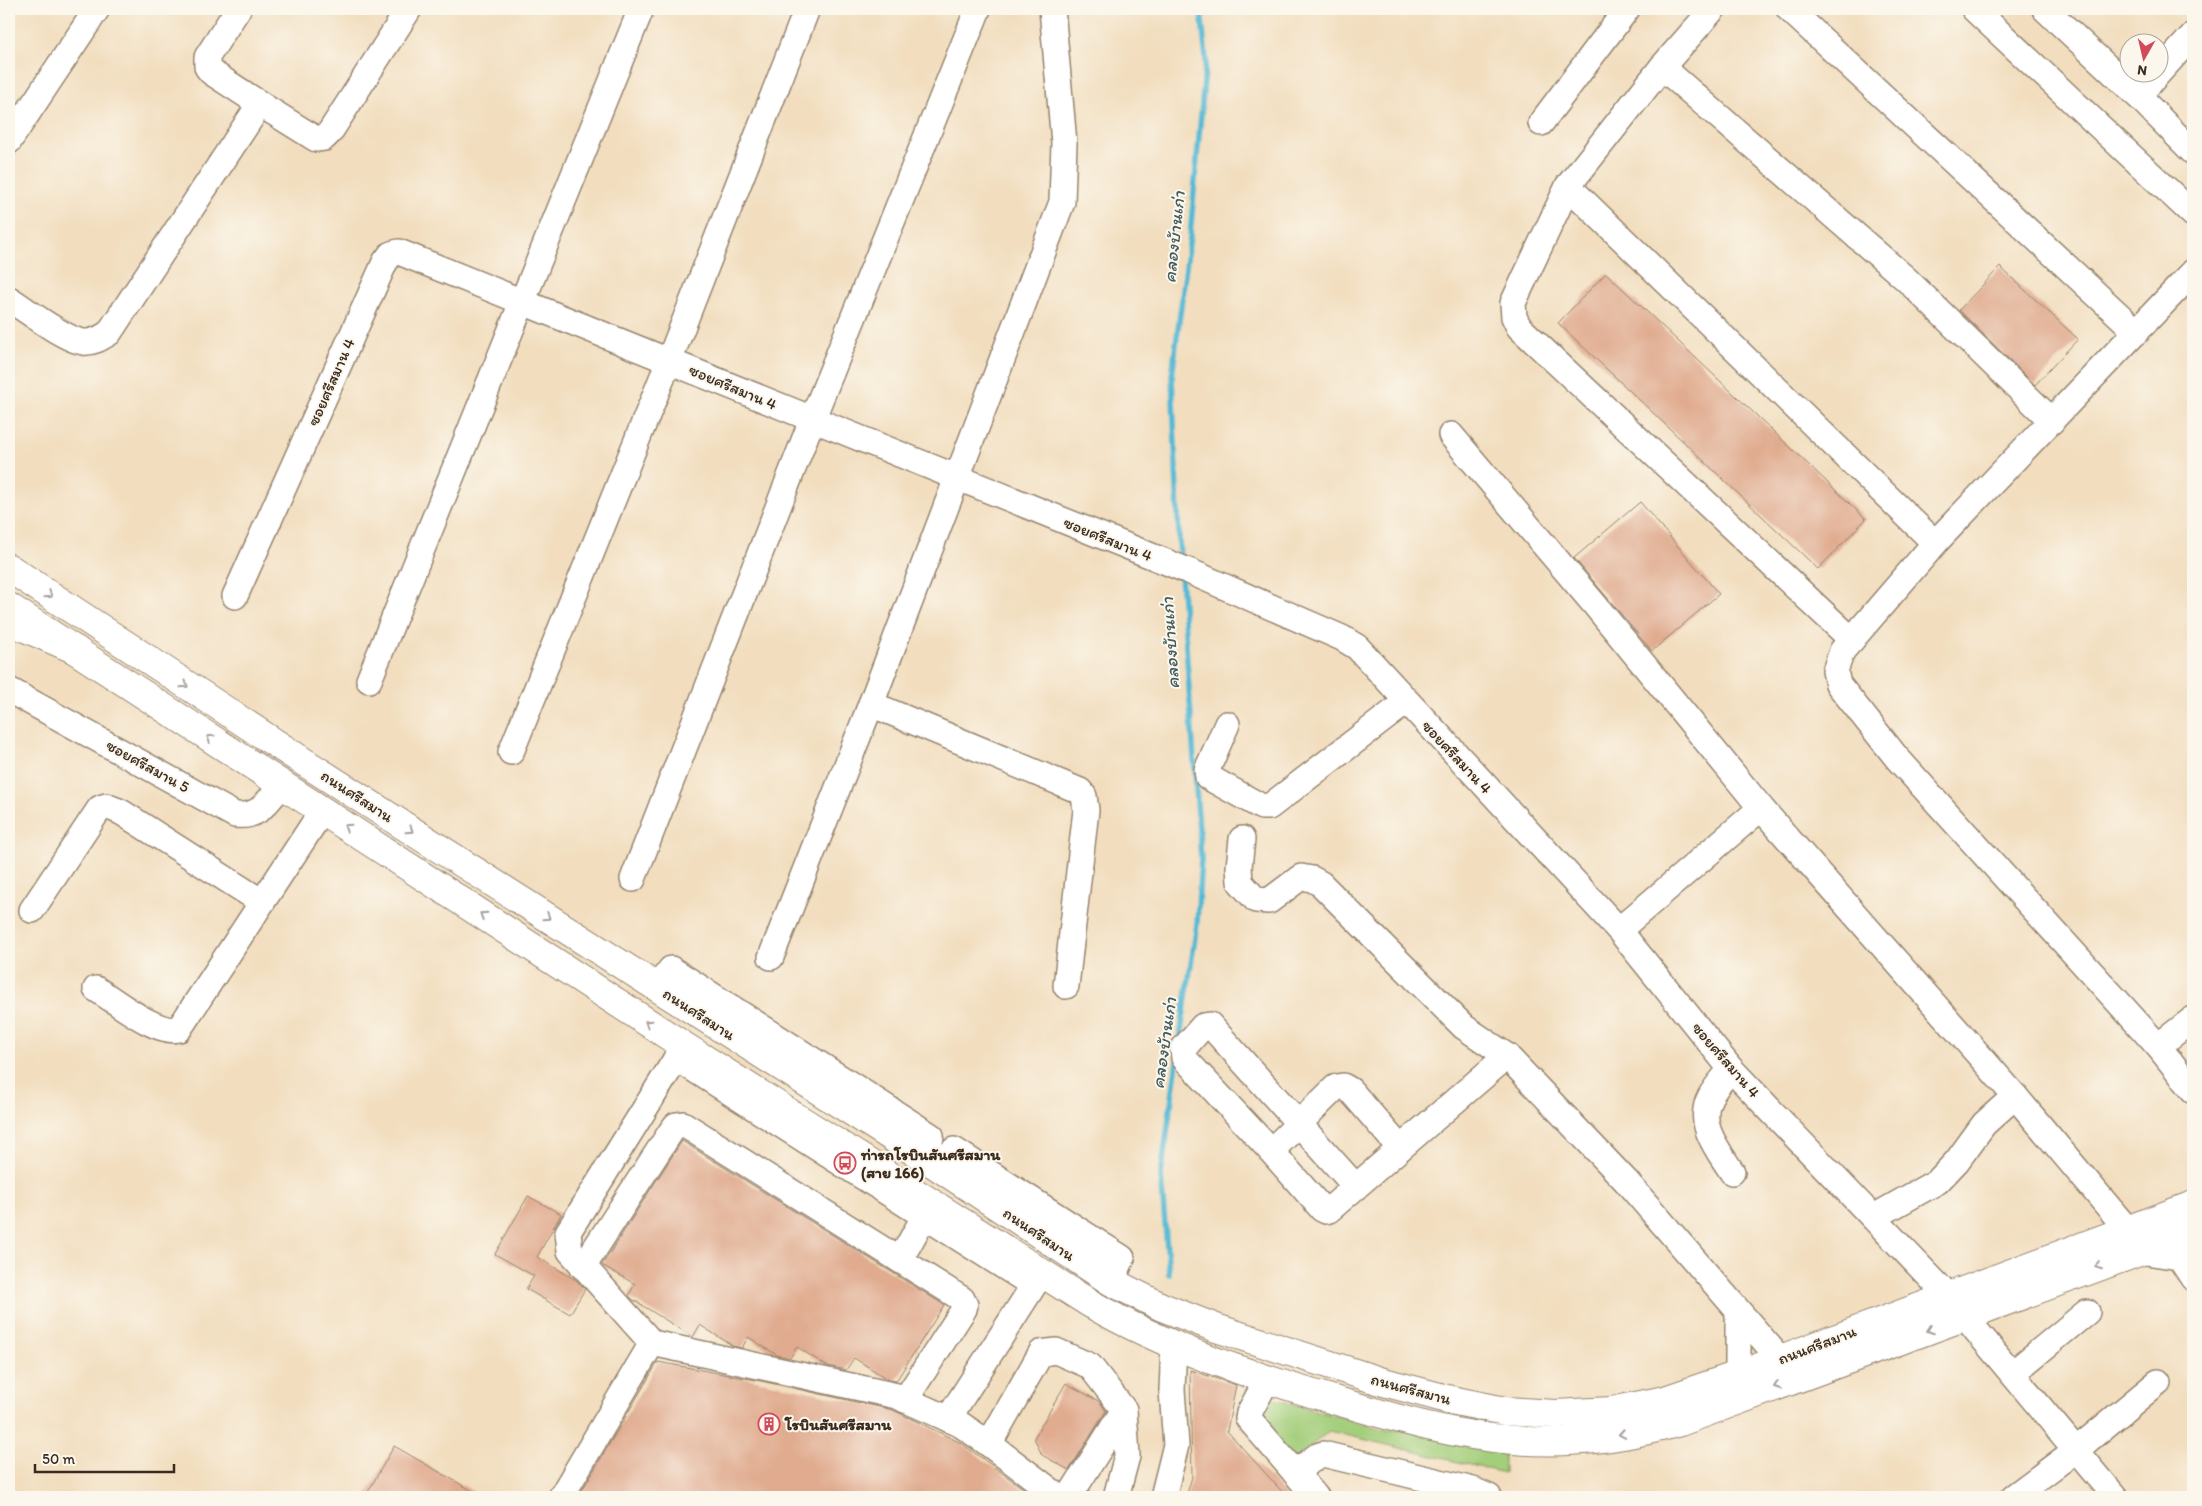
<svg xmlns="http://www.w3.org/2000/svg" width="2202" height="1506" font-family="Itim,'Playpen Sans Thai',sans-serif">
<rect width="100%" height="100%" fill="#fbf7ec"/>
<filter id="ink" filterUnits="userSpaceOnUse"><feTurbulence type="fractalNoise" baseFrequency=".02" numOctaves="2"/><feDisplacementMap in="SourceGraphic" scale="10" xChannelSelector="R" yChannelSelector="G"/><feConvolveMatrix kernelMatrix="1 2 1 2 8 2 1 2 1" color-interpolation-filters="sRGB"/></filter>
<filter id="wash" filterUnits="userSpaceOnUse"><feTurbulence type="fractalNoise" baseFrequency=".0096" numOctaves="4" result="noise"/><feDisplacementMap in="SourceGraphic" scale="20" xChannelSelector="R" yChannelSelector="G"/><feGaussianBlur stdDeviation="1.12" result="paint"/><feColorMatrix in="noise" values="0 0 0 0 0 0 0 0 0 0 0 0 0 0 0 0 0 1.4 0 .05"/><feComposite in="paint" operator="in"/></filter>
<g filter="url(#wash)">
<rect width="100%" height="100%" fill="#f2debf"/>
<polygon fill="#a3ce7a" stroke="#6f7c4c" points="1264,1396 1386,1430 1422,1431 1504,1448 1504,1473 1329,1431 1294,1460 1263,1425"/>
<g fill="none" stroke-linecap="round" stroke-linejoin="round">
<g stroke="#55b9d4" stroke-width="5.5">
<polyline points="1180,560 1172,376 1190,236 1206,59 1201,9"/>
<polyline points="1180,1038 1197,924 1201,858 1181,575"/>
<polyline points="1169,1274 1161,1175 1177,1062"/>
</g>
</g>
<g id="blocks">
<g fill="#e0ab8f">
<polygon points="2000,267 2078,339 2035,385 1959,310"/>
<polygon points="1606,273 1866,519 1818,569 1558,323"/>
<polygon points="1640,502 1719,594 1652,651 1574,558"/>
<polygon points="682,1141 944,1305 896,1381 889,1380 854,1358 846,1370 827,1366 797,1347 790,1358 777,1355 748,1337 742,1348 733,1346 700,1325 693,1337 632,1299 629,1295 635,1284 602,1265"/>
<polygon points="528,1196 561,1214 537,1257 576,1280 585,1289 570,1314 526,1289 534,1276 495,1254"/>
<polygon points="658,1362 761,1381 893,1410 961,1443 1035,1497 578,1497"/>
<polygon points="1190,1370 1236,1385 1227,1431 1287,1497 1186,1497 1192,1477"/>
<polygon points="1066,1383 1100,1402 1106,1411 1069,1470 1042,1455 1034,1438"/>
<polygon points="394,1446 483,1497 365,1497"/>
</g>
</g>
</g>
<g filter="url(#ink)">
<use href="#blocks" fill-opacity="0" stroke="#96846e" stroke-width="1"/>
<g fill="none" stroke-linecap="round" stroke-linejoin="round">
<g stroke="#96846e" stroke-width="28">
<g id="minor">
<polyline points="238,9 207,57 207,67 211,72 260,104"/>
<polyline points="1789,9 2137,332"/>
<polyline points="1974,9 2193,214"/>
<polyline points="2045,9 2138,96 2193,152"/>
<polyline points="1662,67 1906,279 2052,421"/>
<polyline points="2138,96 2193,35"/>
<polyline points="1541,123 1627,9"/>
<polyline points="9,141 97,9"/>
<polyline points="1568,186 1662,67 1713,9"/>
<polyline points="2193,272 1935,543 1842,651 1835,671 1838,684 1897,758 2158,1046 2193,1090"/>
<path d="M9,299C27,310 63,339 83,342C93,343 101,338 109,333L260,104L316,139L324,138L330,132L409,9"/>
<polyline points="1451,435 1595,605 1761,808 2015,1096 2127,1229"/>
<polyline points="235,596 385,262 391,254 399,252 1191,572 1342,638 1357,647 1619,930 1731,1069 1948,1296"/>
<polyline points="1852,640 1519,327 1514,317 1513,303 1568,186 1935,543"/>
<polyline points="369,680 641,9"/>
<path d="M9,690L235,815C260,818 266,802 282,785"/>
<polyline points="871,704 1080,791 1084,796 1086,810 1066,986"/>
<polyline points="1227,724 1207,770 1208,777 1262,807 1269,807 1406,702"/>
<polyline points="511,752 669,361 807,9"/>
<polyline points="1242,839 1239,867 1240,882 1256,900 1269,901 1301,877 1312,879 1321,884 1464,1027 1507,1056 1626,1181 1780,1359"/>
<polyline points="633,879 812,420 978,9"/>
<polyline points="32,910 100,808 106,806 121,812 262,902"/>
<polyline points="1619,930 1761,808"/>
<polyline points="771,957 871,704 1062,202 1064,143 1052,9"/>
<polyline points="657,987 671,969 931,1136 927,1159"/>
<path d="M96,989C116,1001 157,1035 179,1029L322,811"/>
<polyline points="684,1046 568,1232 570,1251 652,1343 897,1396 960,1424 989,1444 1059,1497"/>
<polyline points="2158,1046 2193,1019"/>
<polyline points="676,1058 1033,1285"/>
<path d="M1731,1069C1724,1078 1715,1087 1710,1097C1696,1124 1718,1150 1732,1172"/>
<polyline points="1271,1151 1336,1087 1343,1086 1350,1090 1400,1148"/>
<polyline points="937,1166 954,1150 1122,1258 1112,1282"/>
<path d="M1356,1187L1210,1025L1203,1026L1183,1049L1184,1058L1271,1151L1322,1209L1326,1211L1329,1210C1388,1159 1448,1107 1507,1056"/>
<polyline points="1874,1217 1938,1181 1957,1161 1984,1124 2015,1096"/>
<polyline points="2139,1251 2179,1257 2193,1278"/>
<polyline points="900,1260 924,1217"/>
<polyline points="583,1267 670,1133 676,1125 683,1124 962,1299 965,1305 964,1309 905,1400"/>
<polyline points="1738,1313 1738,1375"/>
<polyline points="1965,1317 2115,1497"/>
<polyline points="2013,1373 2087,1312"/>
<polyline points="1267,1380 1249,1413 1248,1418 1316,1497"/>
<polyline points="948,1419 1041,1274"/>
<polyline points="989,1444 1041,1353 1056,1351 1090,1366 1124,1410 1127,1456 1116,1497"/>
<polyline points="1295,1473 1317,1456 1323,1454 1473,1490 1489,1497"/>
<polyline points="561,1497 652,1343"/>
<polyline points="1069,1497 1124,1410"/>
<polyline points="1163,1497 1176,1445 1172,1390 1174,1346"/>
<polyline points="2013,1497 2076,1450 2158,1382"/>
</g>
</g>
<g stroke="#96846e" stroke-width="30">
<g id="major">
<polyline points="9,568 304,762 937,1166 1112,1282 1162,1307 1216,1328 1380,1381 1451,1400 1505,1411 1555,1414 1612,1411 1665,1400 1738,1375 2193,1205"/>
<path d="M9,607L684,1046L1091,1304C1167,1348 1250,1375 1334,1400C1392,1417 1453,1436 1514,1440C1569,1445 1627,1437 1680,1422L2193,1232"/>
</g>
</g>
<g stroke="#96846e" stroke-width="30">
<polyline id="highway" points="9,621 76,650"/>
</g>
<use href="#minor" stroke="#fff" stroke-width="25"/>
<use href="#major" stroke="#fff" stroke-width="28"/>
<use href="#highway" stroke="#fff" stroke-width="28"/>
</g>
<defs><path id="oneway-chevron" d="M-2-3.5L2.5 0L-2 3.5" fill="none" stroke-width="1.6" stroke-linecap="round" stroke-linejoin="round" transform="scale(1.25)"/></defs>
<g stroke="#a79f9a">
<use href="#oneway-chevron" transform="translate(49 595) rotate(34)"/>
<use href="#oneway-chevron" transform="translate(185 685) rotate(33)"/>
<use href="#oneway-chevron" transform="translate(210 738) rotate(-147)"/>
<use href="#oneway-chevron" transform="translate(347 827) rotate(-147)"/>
<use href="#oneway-chevron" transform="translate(410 830) rotate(33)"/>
<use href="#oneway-chevron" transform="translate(483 915) rotate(-147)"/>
<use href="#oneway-chevron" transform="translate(547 917) rotate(33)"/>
<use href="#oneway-chevron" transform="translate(648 1023) rotate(-147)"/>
<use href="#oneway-chevron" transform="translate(2098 1266) rotate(159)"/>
<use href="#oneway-chevron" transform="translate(1930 1330) rotate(160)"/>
<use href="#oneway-chevron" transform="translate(1777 1386) rotate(160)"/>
<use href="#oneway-chevron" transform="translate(1622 1434) rotate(170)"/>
</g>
</g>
<defs>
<g id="bus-ring" transform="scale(1.125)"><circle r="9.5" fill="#fbf7ec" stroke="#d1495b" stroke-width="1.5"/><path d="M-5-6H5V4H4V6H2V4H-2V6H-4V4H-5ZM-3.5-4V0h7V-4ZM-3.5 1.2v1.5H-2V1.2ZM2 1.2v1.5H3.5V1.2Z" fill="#d1495b"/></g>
<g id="building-ring" transform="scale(1.125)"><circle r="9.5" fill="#fbf7ec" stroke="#d1495b" stroke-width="1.5"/><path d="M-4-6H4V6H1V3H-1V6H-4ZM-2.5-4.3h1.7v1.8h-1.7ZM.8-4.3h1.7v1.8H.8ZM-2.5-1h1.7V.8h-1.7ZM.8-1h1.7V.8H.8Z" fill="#d1495b"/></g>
</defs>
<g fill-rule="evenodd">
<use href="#bus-ring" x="845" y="1163"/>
<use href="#building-ring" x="769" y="1424"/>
</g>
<g text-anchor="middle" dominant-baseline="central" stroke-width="4" stroke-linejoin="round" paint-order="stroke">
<g font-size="16" fill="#3b2a1e" stroke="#fbf7ec">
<text transform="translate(331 382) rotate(-66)">ซอยศรีสมาน 4</text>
<text transform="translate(733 387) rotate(23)">ซอยศรีสมาน 4</text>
<text transform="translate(1108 539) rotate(22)">ซอยศรีสมาน 4</text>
<text transform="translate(1457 757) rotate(47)">ซอยศรีสมาน 4</text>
<text transform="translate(148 766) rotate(29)">ซอยศรีสมาน 5</text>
<text transform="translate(357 796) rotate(33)">ถนนศรีสมาน</text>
<text transform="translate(699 1014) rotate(33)">ถนนศรีสมาน</text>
<text transform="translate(1726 1060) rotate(49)">ซอยศรีสมาน 4</text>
<text transform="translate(1039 1234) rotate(34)">ถนนศรีสมาน</text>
<text transform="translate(1817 1345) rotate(-21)">ถนนศรีสมาน</text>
<text transform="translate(1411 1389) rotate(15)">ถนนศรีสมาน</text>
</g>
<g font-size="16" font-weight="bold" fill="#3b2a1e" stroke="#fbf7ec" text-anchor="start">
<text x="861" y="1154">ท่ารถโรบินสันศรีสมาน<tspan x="861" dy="18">(สาย 166)</tspan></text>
<text x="785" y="1424">โรบินสันศรีสมาน</text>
</g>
<g font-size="18" font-style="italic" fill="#445c5e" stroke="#fbf7ec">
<text transform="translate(1174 237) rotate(-84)">คลองบ้านเก่า</text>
<text transform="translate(1170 643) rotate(-94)">คลองบ้านเก่า</text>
<text transform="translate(1164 1043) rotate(-82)">คลองบ้านเก่า</text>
</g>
</g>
<rect width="2202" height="1506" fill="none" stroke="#fbf7ec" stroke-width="30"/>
<g transform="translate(2144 58) rotate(188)"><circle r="24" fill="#fbf7ec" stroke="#aea59a"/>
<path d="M0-4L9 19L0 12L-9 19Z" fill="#d1495b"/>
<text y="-8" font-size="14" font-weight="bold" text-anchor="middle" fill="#3b2a1e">N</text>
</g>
<path d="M35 1464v8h139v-8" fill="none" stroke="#3b2a1e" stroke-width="2.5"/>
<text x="42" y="1464" font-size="15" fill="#3b2a1e" stroke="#fbf7ec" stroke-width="4" paint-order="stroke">50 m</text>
</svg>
